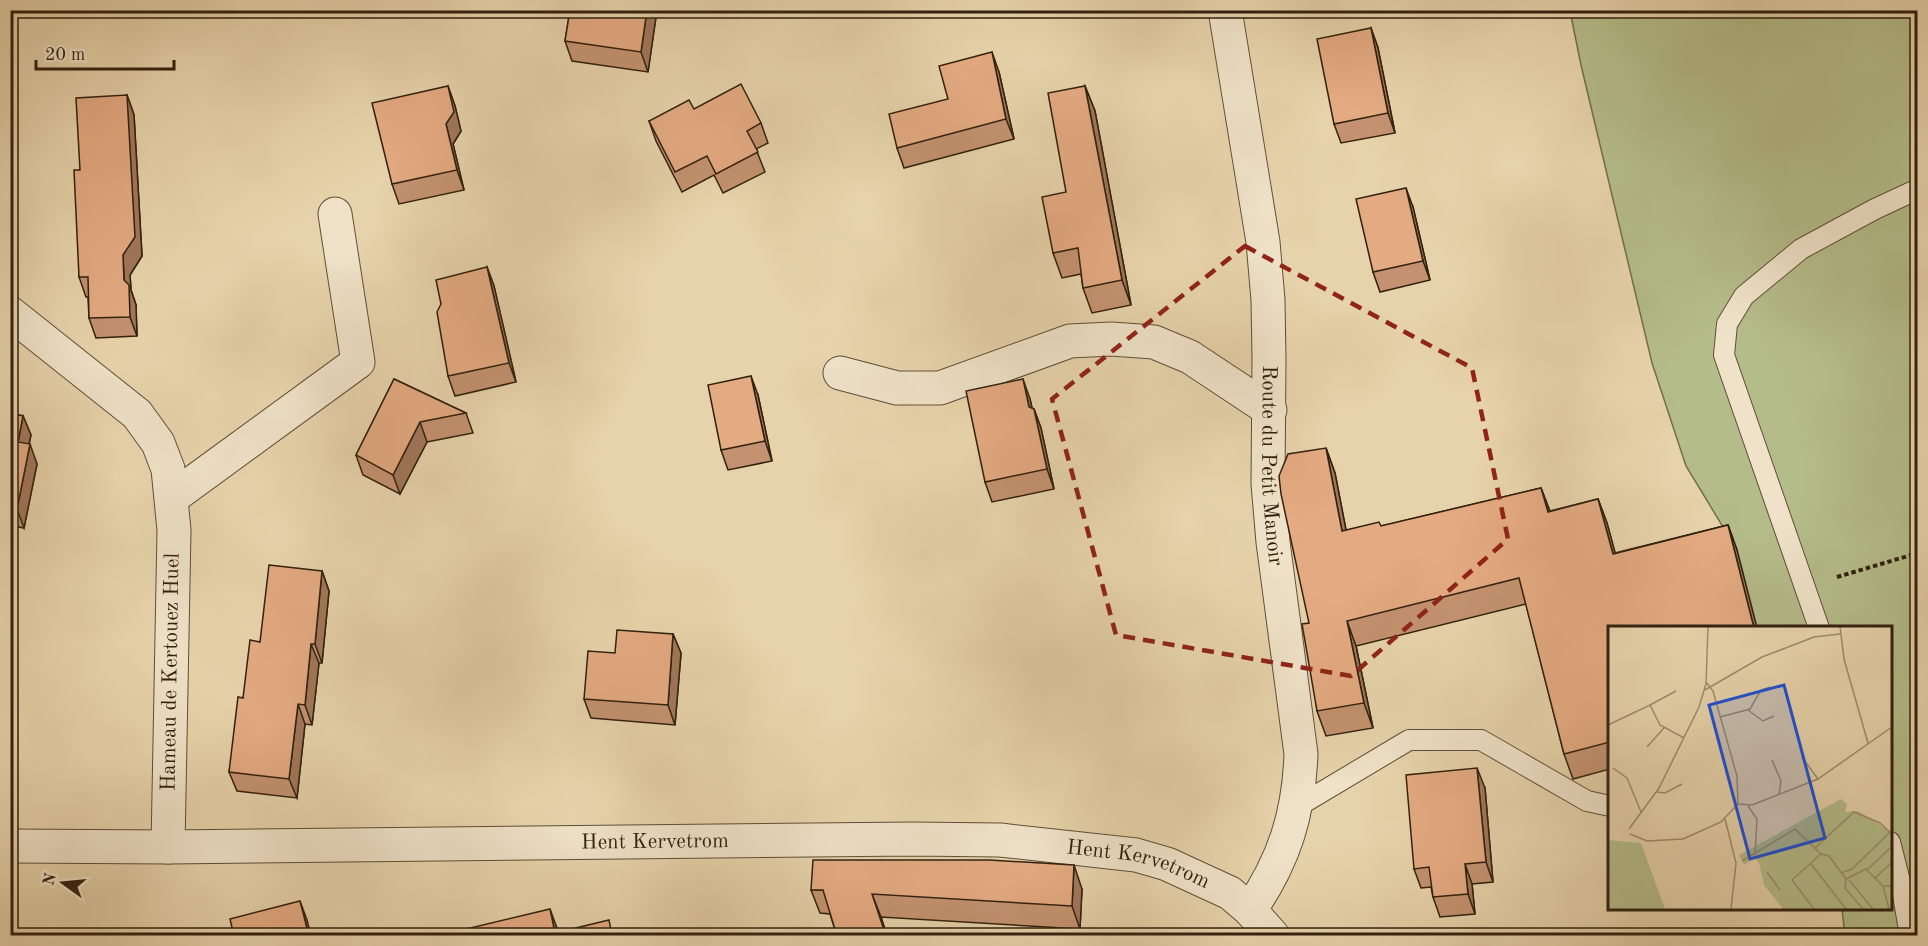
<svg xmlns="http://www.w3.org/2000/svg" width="1928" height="946" font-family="'Old Standard TT',serif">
<rect width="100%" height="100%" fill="#e7d3ab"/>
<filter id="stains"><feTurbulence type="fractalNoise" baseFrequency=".00333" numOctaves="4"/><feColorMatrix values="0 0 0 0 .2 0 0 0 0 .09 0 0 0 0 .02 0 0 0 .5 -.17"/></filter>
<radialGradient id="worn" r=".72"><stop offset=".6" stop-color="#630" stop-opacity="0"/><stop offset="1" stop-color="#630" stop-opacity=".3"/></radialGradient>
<polygon fill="#b4bc89" stroke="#726e4c" stroke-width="1.5" points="1570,11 1917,11 1917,935 1845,935 1842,909 1890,908 1890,628 1757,628 1737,550 1686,466 1652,363 1581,65"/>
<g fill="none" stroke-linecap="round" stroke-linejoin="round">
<g stroke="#5e4e36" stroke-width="22">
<g id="lane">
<polyline points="1819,628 1724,355 1727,324 1744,296 1801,249 1875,209 1918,189"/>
<polyline points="1295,808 1409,740 1481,740 1587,801 1610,806"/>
<polyline points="1890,842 1902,889 1910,936"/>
</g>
</g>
<g stroke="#5e4e36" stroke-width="35">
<g id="street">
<path id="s1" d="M1225,10L1263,242L1268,300L1269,359L1268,484L1273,542L1301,754C1299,814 1284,861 1250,910"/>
<polyline points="10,313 137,414 158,443 168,469 174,530 168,847"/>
<polyline points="840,373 897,388 940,388 1070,341 1111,339 1154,342 1190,357 1270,410"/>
<polyline points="173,497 358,362 335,214"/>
<path id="s2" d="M10,846L168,847L912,839L1000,840L1136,855L1167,864L1230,893L1250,910L1273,936"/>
</g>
</g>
<polyline stroke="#31210f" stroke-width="4" stroke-dasharray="4.5 3" stroke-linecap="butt" points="1837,577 1918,553"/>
<use href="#lane" stroke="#efe2c8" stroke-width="20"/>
<use href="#street" stroke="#efe2c8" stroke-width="33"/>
</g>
<g fill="#c49270" stroke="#31210f" stroke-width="1.5">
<polygon points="570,10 657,10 648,72 572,61 565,41"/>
<polygon points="1371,28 1378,48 1395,133 1341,143 1334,124"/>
<polygon points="999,72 1014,139 904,168 897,148 948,99"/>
<polygon points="448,86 455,106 461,131 453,144 464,190 399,204 392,184"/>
<polygon points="1085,86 1095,111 1131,305 1092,313 1083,288 1081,274 1062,278 1053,253 1066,192"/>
<polygon points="127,95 134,115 142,256 130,275 131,290 136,305 137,336 96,338 89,318 88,297 86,297 79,277 80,170"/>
<polygon points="694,109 761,123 768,143 756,149 765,172 723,193 714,175 682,192 656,141 649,121"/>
<polygon points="1413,207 1430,280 1380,292 1373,272"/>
<polygon points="487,267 494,286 516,382 455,396 448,376"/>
<polygon points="394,379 466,413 473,433 427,442 400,494 363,475 356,455"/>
<polygon points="758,395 772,461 728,470 721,450"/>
<polygon points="1030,399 1032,408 1034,409 1041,428 1054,489 992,502 985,482"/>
<polygon points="10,413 23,416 31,435 29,444 37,464 24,528 14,526 10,544"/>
<polygon points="1326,448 1335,473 1346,530 1381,526 1541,488 1550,511 1598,499 1607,523 1615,553 1728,525 1737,550 1610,628 1610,769 1573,779 1564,754 1526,604 1356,646 1373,728 1326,736 1317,711 1309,623"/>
<polygon points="322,571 329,591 322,663 319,663 312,725 305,724 297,798 237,791 229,772 243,698 260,642"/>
<polygon points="673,634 681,653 675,725 591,718 584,699 615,653"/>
<polygon points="1485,788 1493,882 1472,884 1475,914 1440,917 1433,897 1431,887 1421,888 1414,869"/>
<polygon points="1082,889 1080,929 881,917 887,936 837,936 830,914 820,913 811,890"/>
</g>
<g fill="#a0775b" stroke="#31210f" stroke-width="1.5">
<polygon points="647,10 657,10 648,72 641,52"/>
<polygon points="1371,28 1378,48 1395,133 1388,113"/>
<polygon points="992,52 999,72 1014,139 1006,119"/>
<polygon points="448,86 455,106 461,131 453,144 464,190 457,170 446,124"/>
<polygon points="1085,86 1095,111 1131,305 1122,280"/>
<polygon points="127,95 134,115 142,256 130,275 131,290 136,305 137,336 130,317 124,280 123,255"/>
<polygon points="1406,188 1413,207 1430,280 1423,261"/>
<polygon points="487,267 494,286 516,382 509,363"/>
<polygon points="751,376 758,395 772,461 765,441"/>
<polygon points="1023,379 1030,399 1036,426 1029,407"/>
<polygon points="1034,409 1041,428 1054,489 1047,469"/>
<polygon points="23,416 31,435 25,461 18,442"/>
<polygon points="420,422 427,442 400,494 393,475"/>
<polygon points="30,444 37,464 24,528 17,509"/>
<polygon points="1326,448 1335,473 1351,556 1342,531"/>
<polygon points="1541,488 1550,512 1548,512"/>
<polygon points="1598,499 1607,523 1622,578 1613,554"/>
<polygon points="10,516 14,526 10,544"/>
<polygon points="1728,525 1737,550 1757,628 1754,628"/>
<polygon points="322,571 329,591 322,663 315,644"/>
<polygon points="1347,621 1356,646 1373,728 1364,703"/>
<polygon points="673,634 681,653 675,725 668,705"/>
<polygon points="311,644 319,663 312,725 305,705"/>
<polygon points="298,704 305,724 297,798 289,779"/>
<polygon points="1477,768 1485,788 1493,882 1486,862"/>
<polygon points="1465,864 1472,884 1475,914 1468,894"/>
<polygon points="1074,865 1082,889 1080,929 1072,906"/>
<polygon points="872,894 881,917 887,936 886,936"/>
<polygon points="300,901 307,920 311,936 309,936"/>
<polygon points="550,909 557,928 558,936 555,933"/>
</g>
<g fill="#e4aa82" stroke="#31210f" stroke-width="1.5">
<polygon points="570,10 647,10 641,52 565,41"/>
<polygon points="1371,28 1388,113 1334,124 1317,39"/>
<polygon points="992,52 1006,119 897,148 889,114 948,99 939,66"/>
<polygon points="741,84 761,123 747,131 758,152 716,174 707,156 675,172 649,121 689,100 694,109"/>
<polygon points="448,86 454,112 446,124 457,170 392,184 372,103"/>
<polygon points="1085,86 1122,280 1083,288 1078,248 1053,253 1042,197 1066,192 1048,93"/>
<polygon points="127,95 135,237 123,255 124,280 129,285 130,317 89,318 88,277 79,277 74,170 80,170 76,98"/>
<polygon points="1406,188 1423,261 1373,272 1356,199"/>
<polygon points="487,267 509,363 448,376 437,312 441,304 436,280"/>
<polygon points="751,376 765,441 721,450 708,385"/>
<polygon points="394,379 466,413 420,422 393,475 356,455"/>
<polygon points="1023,379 1029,407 1034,409 1047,469 985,482 966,391"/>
<polygon points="10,413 23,416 18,442 30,444 17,509 10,507"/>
<polygon points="1326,448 1342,531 1379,522 1381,526 1541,488 1548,512 1598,499 1613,554 1728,525 1754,628 1610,628 1610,742 1564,754 1519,578 1347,621 1364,703 1317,711 1302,624 1309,623 1281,494 1279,476 1288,454"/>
<polygon points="269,565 322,571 315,644 311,644 305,705 298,704 289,779 229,772 238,697 243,698 250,640 260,642"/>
<polygon points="617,630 673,634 668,705 584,699 588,651 615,653"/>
<polygon points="1477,768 1486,862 1465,864 1468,894 1433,897 1429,867 1414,869 1406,775"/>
<polygon points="813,860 989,860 1074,865 1072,906 872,894 886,936 837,936 823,890 811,890"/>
<polygon points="300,901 309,936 234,936 230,919"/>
<polygon points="550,909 555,933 609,920 612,936 462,936 467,934 466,929"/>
<polygon points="1554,932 1594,936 1554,936"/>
</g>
<path fill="none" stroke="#8f2418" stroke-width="4.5" stroke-dasharray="12 8" stroke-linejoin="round" d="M1245,246L1472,368L1508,539L1351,676L1116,635L1052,399Z"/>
<g text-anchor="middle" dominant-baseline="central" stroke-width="6" stroke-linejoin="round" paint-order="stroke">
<g font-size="21" fill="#31210f" stroke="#efe2c8">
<text stroke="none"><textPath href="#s1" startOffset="459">Route du Petit Manoir</textPath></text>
<text transform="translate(171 672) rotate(-89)">Hameau de Kertouez Huel</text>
<text stroke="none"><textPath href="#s2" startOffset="645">Hent Kervetrom</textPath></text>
<text stroke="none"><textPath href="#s2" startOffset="1131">Hent Kervetrom</textPath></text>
</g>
</g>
<g transform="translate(1608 626)">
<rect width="284" height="284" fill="#e7d3ab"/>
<path d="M233,173L239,178L237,186L250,185L283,206V283H175L156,259L151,237L147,232L136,239L131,229ZM0,214L33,217L57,283H0Z" fill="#b4bc89"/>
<path fill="none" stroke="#9e8c6d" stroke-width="1.5" d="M232,0L236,33L260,117M97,64L154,31L206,11L232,8M42,79L68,65M140,84L155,95L166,90M112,91L142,83L153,64L162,61M0,99L42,79L52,99L76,112M39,121L56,102M194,131L210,153M164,134L173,155L171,168M5,142L19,152L33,186M49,166L57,167L74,158M130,178L144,179L210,153L284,101M140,180L149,193L147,229M117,193L128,237L123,283M21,203L51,162L91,81L98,58L100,0M22,208L39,215L75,213L113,196L130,178L129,150L105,65L98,56M207,222L246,186L272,197L284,208M134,235L187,203L213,228L221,230L238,253L258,243L275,260H284M203,238L238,283M259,244L284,220M159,246L172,264M233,247L244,243L282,206M267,252L284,236M238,253L237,262L255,283M241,254L265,283M275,260L281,283M206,283L184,254L213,228"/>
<path fill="#1d4ed8" fill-opacity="0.15" stroke="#1d4ed8" stroke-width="3" d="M176,59L217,212L142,233L101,79Z"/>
<rect width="284" height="284" fill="none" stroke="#31210f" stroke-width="3"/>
</g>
<rect width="1928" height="946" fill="none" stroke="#e7d3ab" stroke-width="36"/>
<rect x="12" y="12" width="1904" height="922" fill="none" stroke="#31210f" stroke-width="3"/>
<rect x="18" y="18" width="1892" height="910" fill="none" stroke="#31210f" stroke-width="1.5"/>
<g transform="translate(63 883) rotate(285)" stroke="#efe2c8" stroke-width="4.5" paint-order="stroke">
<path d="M0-4.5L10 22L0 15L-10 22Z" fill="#31210f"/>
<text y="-9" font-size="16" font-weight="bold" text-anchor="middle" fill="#31210f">N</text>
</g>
<path d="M36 60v9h138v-9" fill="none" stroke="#31210f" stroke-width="3"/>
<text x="45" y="60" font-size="18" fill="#31210f" stroke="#efe2c8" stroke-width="4.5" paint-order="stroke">20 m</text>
<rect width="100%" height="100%" filter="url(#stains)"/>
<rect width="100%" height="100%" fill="url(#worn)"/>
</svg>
